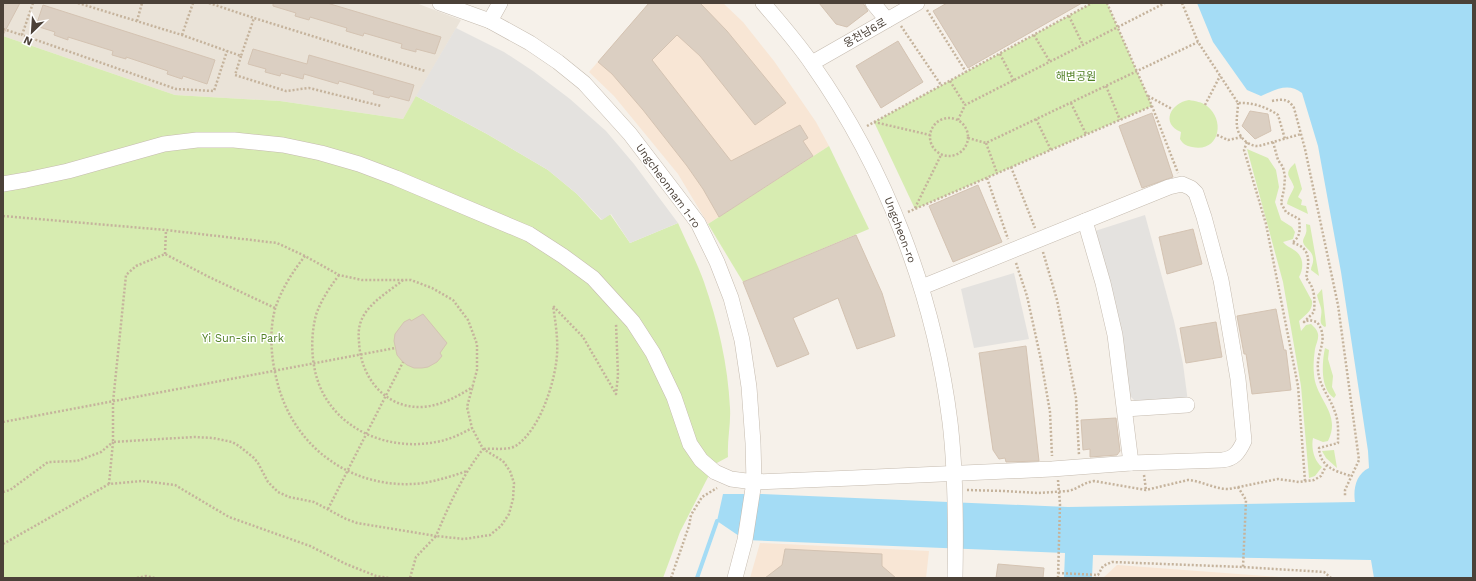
<svg xmlns="http://www.w3.org/2000/svg" width="1476" height="581" font-family="'Work Sans','Noto Sans KR',sans-serif">
<rect width="100%" height="100%" fill="#f6f1ea"/>
<polygon fill="#eae3d8" points="3,3 416,3 461,20 403,119 280,101 175,95 3,36"/>
<g fill="#f8e6d5">
<polygon points="649,3 723,3 743,22 774,61 816,122 829,146 708,224 678,174 614,96 589,72"/>
<polygon points="760,543 929,551 926,578 750,578"/>
<polygon points="1117,565 1293,578 1103,578"/>
</g>
<g fill="#d7ecb1">
<polygon points="1092,3 1107,3 1152,106 915,209 874,122"/>
<path d="M3,36L175,95L280,101L403,119L416,96L487,134L548,170L577,194L601,220L610,214L630,243L678,223C686,242 697,262 704,282C718,322 728,365 730,408C731,424 727,440 728,457L715,464L706,481L680,532L663,578H3Z"/>
<path d="M1189,100C1195,101 1202,102 1207,106C1226,121 1219,153 1192,147C1186,146 1183,144 1180,139L1181,132C1160,123 1171,103 1189,100Z"/>
<polygon points="829,146 869,229 743,282 708,224"/>
<path d="M1247,149L1268,158L1276,170L1279,187L1275,202L1281,220L1292,227L1295,232L1293,239L1283,242C1286,246 1290,247 1294,250C1304,256 1304,268 1299,277L1312,301C1313,311 1305,315 1299,321L1301,331L1306,325L1311,324C1314,327 1317,329 1318,334C1319,339 1316,344 1315,349C1314,357 1313,366 1314,374C1315,399 1342,413 1328,441L1323,442L1313,438C1311,448 1314,461 1322,467L1315,476L1309,478L1301,386L1283,282Z"/>
<path d="M1295,163L1302,189L1298,197L1302,200L1301,205L1306,206L1308,214L1287,204C1288,197 1292,193 1294,187C1291,176 1282,175 1295,163Z"/>
<path d="M1306,224L1310,225L1319,276L1311,270C1311,266 1314,263 1313,258C1312,250 1305,249 1303,242C1303,238 1305,237 1306,233C1307,230 1306,227 1306,224Z"/>
<path d="M1322,289L1326,326L1325,327C1317,323 1323,316 1321,308C1320,304 1318,300 1317,295Z"/>
<path d="M1325,348L1329,350L1328,359L1333,376L1332,387L1336,395L1334,398C1320,389 1322,362 1325,348Z"/>
<polygon points="1334,450 1337,468 1326,458 1322,451"/>
</g>
<g fill="#e4e2df">
<polygon points="456,28 504,52 533,71 570,99 606,131 634,164 678,223 630,243 611,214 602,220 577,194 548,170 487,134 416,96"/>
<polygon points="1145,215 1174,321 1183,364 1188,402 1138,404 1130,396 1095,231"/>
<polygon points="1014,273 1029,339 974,348 961,289"/>
</g>
<path fill="#a4dcf5" d="M1197,3H1473V578H1374L1371,560L1093,555L1092,578H1064L1065,553L745,540L717,521L723,494H762L1068,507L1355,502C1353,489 1356,474 1369,468L1368,451L1341,272L1318,146L1302,93C1288,82 1275,90 1261,96L1247,90L1213,42Z"/>
<g fill="none" stroke-linecap="round" stroke-linejoin="round">
<polyline stroke="#a4dcf5" stroke-width="4" points="697,578 717,521"/>
</g>
<g fill="#dbcfc2" stroke="#d4c3b2">
<polygon points="3,3 20,3 3,35"/>
<polygon points="273,3 327,3 441,37 435,54 416,49 416,52 401,48 402,44 364,33 363,36 346,31 347,28 310,17 309,20 295,16 296,13 273,6"/>
<polygon points="649,3 700,3 727,31 786,103 755,125 700,56 677,35 652,60 731,161 800,125 808,138 803,141 813,156 719,217 703,189 687,166 643,110 612,74 598,62"/>
<polygon points="819,3 863,3 868,11 847,27 836,24"/>
<polygon points="947,3 1082,3 968,68 933,11"/>
<polygon points="43,5 215,60 207,84 183,76 182,79 167,74 168,71 126,57 126,59 112,55 113,51 68,37 68,40 54,35 55,32 36,26"/>
<polygon points="898,41 923,82 881,108 856,66"/>
<polygon points="253,49 307,64 309,55 414,85 409,101 390,96 389,98 373,94 374,91 339,81 338,84 304,74 303,79 281,73 280,76 265,72 266,69 248,64"/>
<polygon points="1250,111 1268,114 1271,131 1255,139 1242,126"/>
<polygon points="1152,113 1173,177 1142,188 1119,126"/>
<polygon points="978,185 1002,242 953,262 929,206"/>
<polygon points="1193,229 1202,264 1167,274 1159,237"/>
<polygon points="856,235 882,293 895,336 857,349 838,298 793,318 809,354 777,367 743,282"/>
<polygon points="1276,309 1284,350 1286,350 1291,390 1252,394 1246,354 1244,354 1237,316"/>
<polygon points="423,314 447,343 440,353 442,356 437,362 428,367 422,368 414,368 407,365 402,361 397,355 394,341 395,334 404,322 410,319 411,321"/>
<polygon points="1216,322 1222,357 1186,363 1180,328"/>
<polygon points="1026,346 1039,461 1006,462 1005,458 999,459 993,450 979,353"/>
<polygon points="1116,418 1120,451 1117,455 1090,457 1090,449 1083,450 1081,420"/>
<polygon points="785,549 882,554 882,566 896,578 765,578 782,565"/>
<polygon points="998,564 1044,568 1043,578 996,578"/>
</g>
<g fill="none" stroke-linecap="round" stroke-linejoin="round">
<g stroke="#c5bbaf" stroke-width="16">
<g id="minor">
<polyline points="440,3 490,21 530,43 558,62 584,83 630,134 698,223 717,262 731,298 742,340 749,387 753,443 754,482 745,540 735,578"/>
<path d="M763,3C780,23 797,42 812,64C886,169 934,294 950,422C956,473 956,526 955,578"/>
<polyline points="873,3 887,20"/>
<polyline points="490,21 500,3"/>
<polyline points="812,63 917,3"/>
<path d="M3,184L26,180L68,171L164,144L197,140H234L283,145L321,153L359,164L396,178L529,234L563,256L593,278L633,322L653,353L674,397L690,444L701,460L715,472L731,479L754,482L853,478L1052,469L1131,463L1222,460C1234,459 1239,452 1244,441L1238,379L1227,314L1221,280L1204,217L1196,193L1191,188L1182,184L1169,187L922,287"/>
<polyline points="1085,221 1103,283 1115,335 1131,463"/>
<polyline points="1125,409 1187,405"/>
</g>
</g>
<g stroke="#c5b39c" stroke-width="2.5" stroke-dasharray="2 2" stroke-linecap="butt">
<polyline points="33,3 22,35 176,89 214,91 227,51"/>
<polyline points="78,3 182,35 241,56 254,18 425,71"/>
<polyline points="209,3 254,18"/>
<polyline points="1107,3 1152,106 1178,173"/>
<path d="M1182,3L1198,42L1238,103C1251,102 1267,107 1278,115L1285,139"/>
<polyline points="927,10 966,72"/>
<polyline points="1069,16 1083,45"/>
<polyline points="137,21 142,3"/>
<polyline points="901,26 941,85"/>
<polyline points="3,29 22,35"/>
<polyline points="182,35 193,3"/>
<polyline points="1034,35 1050,62"/>
<polyline points="1000,54 1014,81"/>
<polyline points="241,56 235,75 286,91 309,88 381,106"/>
<polyline points="950,81 965,105"/>
<polyline points="1106,86 1120,120"/>
<polyline points="1148,96 1172,109"/>
<path d="M1272,101C1282,99 1288,98 1294,108L1305,149L1338,305L1359,460L1345,490V497"/>
<polyline points="1071,103 1086,134"/>
<path d="M1238,103C1238,110 1236,119 1237,126C1238,137 1249,147 1259,146L1301,134"/>
<polyline points="1205,105 1220,76"/>
<circle cx="949" cy="137" r="19"/>
<polyline points="1036,119 1051,150"/>
<polyline points="958,120 965,105 1165,3"/>
<polyline points="874,122 930,135"/>
<polyline points="867,126 1092,3"/>
<polyline points="1217,135 1228,140 1242,137"/>
<polyline points="968,138 986,143 1198,42"/>
<polyline points="1247,142 1244,150 1266,224 1298,386 1305,481"/>
<path d="M1273,142L1278,160L1283,167L1285,177L1284,189L1281,203L1286,212L1299,219C1300,230 1301,236 1292,243C1312,247 1309,263 1306,278C1315,288 1315,299 1314,312L1304,322L1309,320L1317,322C1330,340 1316,350 1318,370C1319,386 1330,397 1335,412C1339,422 1338,433 1338,443L1319,448C1320,467 1335,471 1351,476"/>
<polyline points="986,143 997,173"/>
<polyline points="1011,167 1035,228"/>
<polyline points="987,178 1008,239"/>
<polyline points="915,208 941,155"/>
<polyline points="908,212 1152,106"/>
<polyline points="3,216 166,230 277,243 305,256 339,275 362,280 411,280 432,288 453,300 468,320 477,344 477,370 467,407 472,428 483,449 503,461 510,471 514,483 513,499 509,514 501,526 490,535 464,539 436,536 416,557 410,578"/>
<polyline points="1043,252 1057,300 1076,398 1079,455"/>
<polyline points="165,254 166,230"/>
<path d="M305,256C293,271 281,290 275,309C269,332 271,358 277,381C293,448 354,492 424,483C439,480 453,476 467,471"/>
<polyline points="1016,263 1027,296 1041,360 1050,412 1052,456"/>
<path d="M339,275C330,287 321,300 316,315C311,334 311,356 316,375C330,427 385,452 436,442C449,440 461,434 472,428"/>
<path d="M403,280C390,291 373,300 364,315C359,323 358,332 359,341C360,376 384,408 421,407C441,406 456,397 473,387"/>
<path d="M275,308L209,277L165,254L136,266L126,275L113,402V442L194,437L213,438L232,442L239,446L254,458L258,463L268,482L278,492L289,497L314,502L346,519L357,523L436,536C449,505 462,476 483,449"/>
<polyline points="3,422 395,348"/>
<path d="M484,449C494,448 509,451 517,445C539,429 552,390 556,364C559,345 556,325 553,306L583,337L616,394L618,375L616,323"/>
<polyline points="1144,475 1146,490"/>
<polyline points="1058,480 1060,504 1058,578"/>
<polyline points="109,484 113,442"/>
<polyline points="1238,487 1246,500 1243,567"/>
<path d="M967,490L1004,491L1038,493L1068,491C1078,489 1082,483 1094,481L1146,490L1188,480C1202,481 1214,489 1229,489L1278,479L1299,482L1314,480L1321,476L1326,466"/>
<polyline points="3,492 10,490 48,462 77,461 101,452 113,442"/>
<polyline points="328,509 403,362"/>
<polyline points="3,544 109,484 142,481 175,485 229,517 310,546 346,564 376,576 389,578"/>
<polyline points="1058,573 1098,575 1103,566 1112,562 1243,567 1324,572 1331,578"/>
<polyline points="137,578 146,576 155,578"/>
<polyline points="671,578 689,526 691,515 702,497 717,488"/>
</g>
<use href="#minor" stroke="#fff" stroke-width="15"/>
</g>
<g text-anchor="middle" dominant-baseline="central" stroke-width="3" stroke-linejoin="round" paint-order="stroke">
<g font-size="11" fill="#4b4138" stroke="#fff">
<text transform="translate(865 33) rotate(-30)">웅천남6로</text>
<text transform="translate(668 186) rotate(54)">Ungcheonnam 1-ro</text>
<text transform="translate(900 230) rotate(69)">Ungcheon-ro</text>
</g>
<g font-size="11" fill="#528126" stroke="#fff">
<text x="1076" y="76">해변공원</text>
<text x="243" y="338">Yi Sun-sin Park</text>
</g>
</g>
<rect width="1476" height="581" fill="none" stroke="#4b4138" stroke-width="8"/>
<g transform="translate(32 32) rotate(205)" stroke="#ffffff" stroke-width="3" paint-order="stroke">
<path d="M0-3L7 15L0 10L-7 15Z" fill="#4b4138"/>
<text y="-6" font-size="11" font-weight="bold" text-anchor="middle" fill="#4b4138">N</text>
</g>
</svg>
